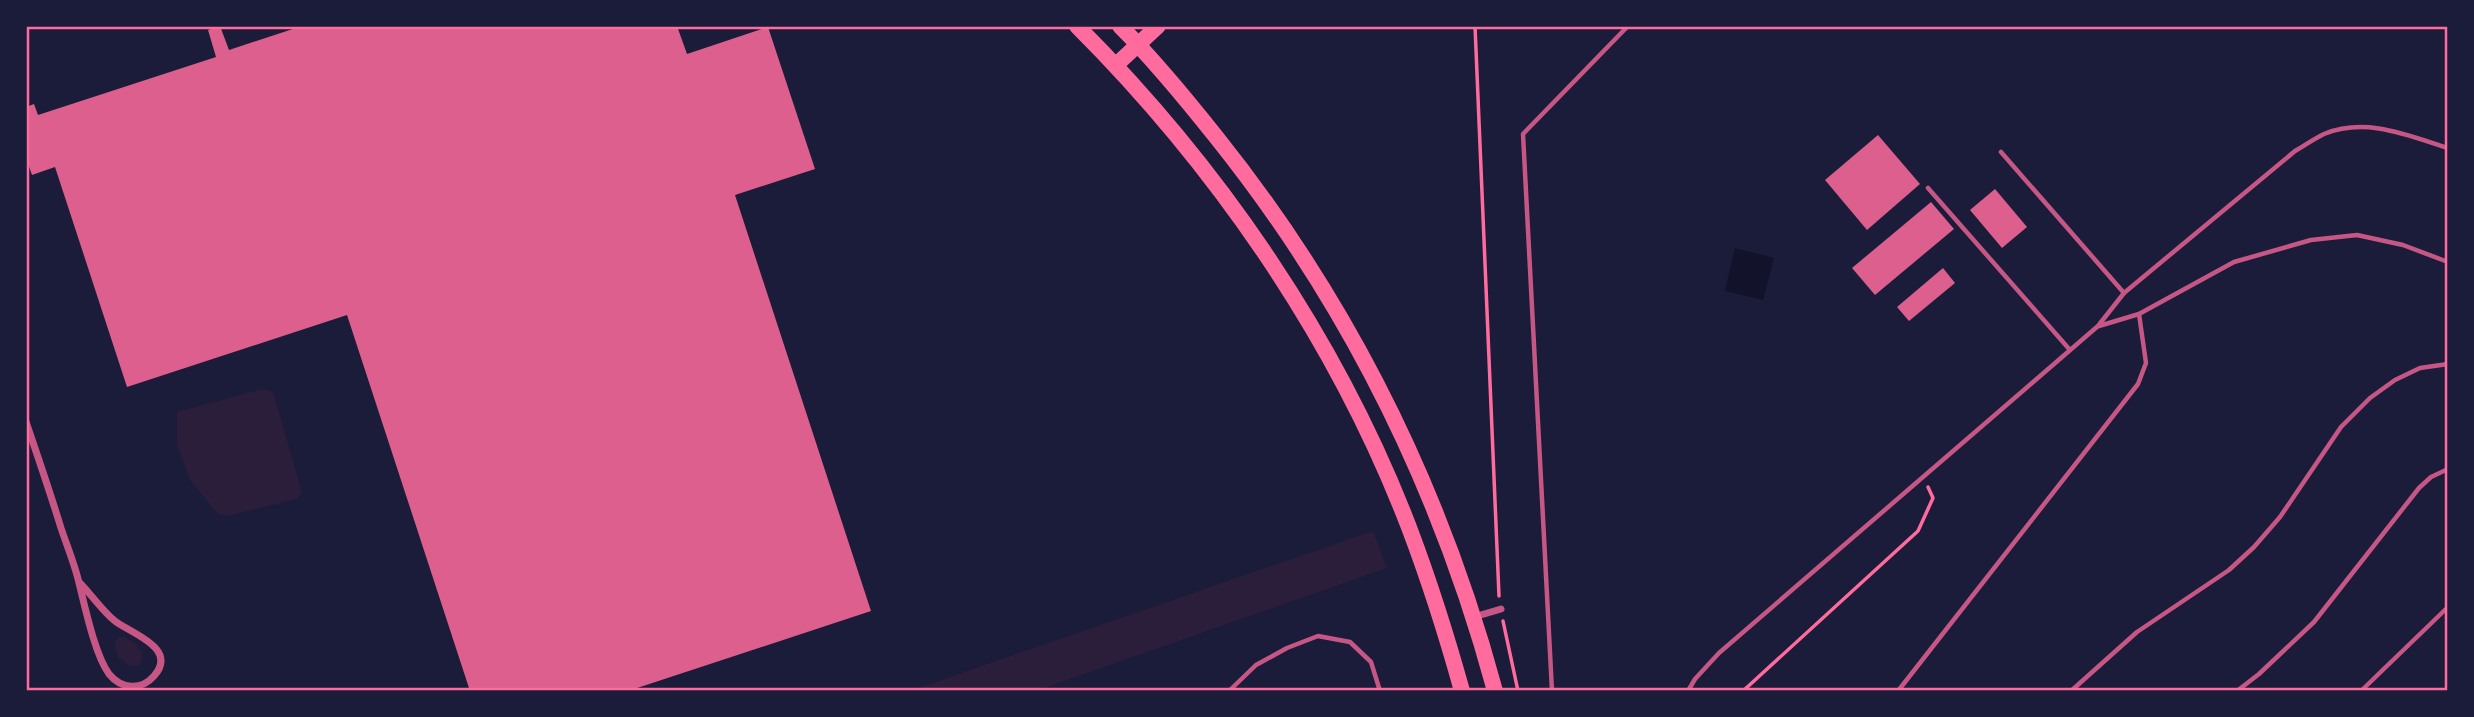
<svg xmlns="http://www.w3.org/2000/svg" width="2474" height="717" font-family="Lato,sans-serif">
<rect width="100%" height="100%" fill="#1b1b3a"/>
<g fill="#2a1e3b">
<polygon points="262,389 273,392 302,492 297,499 228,516 218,514 190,480 177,445 177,412"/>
<polygon points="1373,531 1387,568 1036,691 909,691"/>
<path d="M119,637H125L138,645L137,647L143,653L140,665C130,667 127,667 122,659H119L114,644Z"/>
</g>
<polygon fill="#12122b" points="1735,248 1774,258 1763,300 1725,291"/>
<g fill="#dd5f8e">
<polygon points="220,26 229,50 302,26 677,26 687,54 768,27 815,169 735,195 871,611 628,691 470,691 347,315 127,387 55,167 32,175 26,158 26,107 34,104 38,115 216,57 208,30"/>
<polygon points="1878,135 1920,184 1867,230 1825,180"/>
<polygon points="1995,189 2027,227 2002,248 1970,210"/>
<polygon points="1931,202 1954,229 1875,295 1852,268"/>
<polygon points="1943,268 1955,283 1909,321 1897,307"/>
</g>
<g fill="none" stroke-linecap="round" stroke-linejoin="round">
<g stroke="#ff6b9d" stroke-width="3.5">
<polyline points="1475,26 1499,596"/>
<polyline points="1503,621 1518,691"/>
<polyline points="1743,691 1918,531 1933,498 1928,487"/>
</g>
<g stroke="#c65784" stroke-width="4.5">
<polyline points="2001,152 2124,293"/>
<polyline points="1928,188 2070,350"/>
<polyline points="2099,326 2139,314 2234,262 2311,240 2357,235 2403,245 2448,262"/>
<polyline points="1229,691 1256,665 1287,648 1318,636 1350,642 1371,662 1380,691"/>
<polyline points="1552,691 1523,134 1628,26"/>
<path d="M1688,691L1695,679L1719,653L2098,326L2124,293L2295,151C2305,145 2314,139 2324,134C2366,117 2407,135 2448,148"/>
<polyline points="1898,691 2138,384 2146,363 2139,314"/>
<polyline points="2071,691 2137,632 2229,570 2254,547 2280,517 2341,427 2370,398 2395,380 2420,368 2448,364"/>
<polyline points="2237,691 2259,674 2314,622 2419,488 2431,477 2448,469"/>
<polyline points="2361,691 2448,607"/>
</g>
<g stroke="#c65784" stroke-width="7">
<path d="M26,422C38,457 50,492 61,528C67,546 75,565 79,583C85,607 95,655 109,674C121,689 141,691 154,676C179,648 130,633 115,621C104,613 90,593 79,582"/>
<polyline points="1474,617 1501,609"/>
</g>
<g stroke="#ff6b9d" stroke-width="16">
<path d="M1077,26C1219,168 1338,341 1410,530C1430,583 1447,637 1462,691"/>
<path d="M1120,26C1155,61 1186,99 1217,138C1349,303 1440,487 1495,691"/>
<polyline points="1116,65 1158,26"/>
</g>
</g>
<rect width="2474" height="717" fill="none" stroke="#1b1b3a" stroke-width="56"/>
<rect x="28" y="28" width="2418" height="661" fill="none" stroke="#ff6b9d" stroke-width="2.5"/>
</svg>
